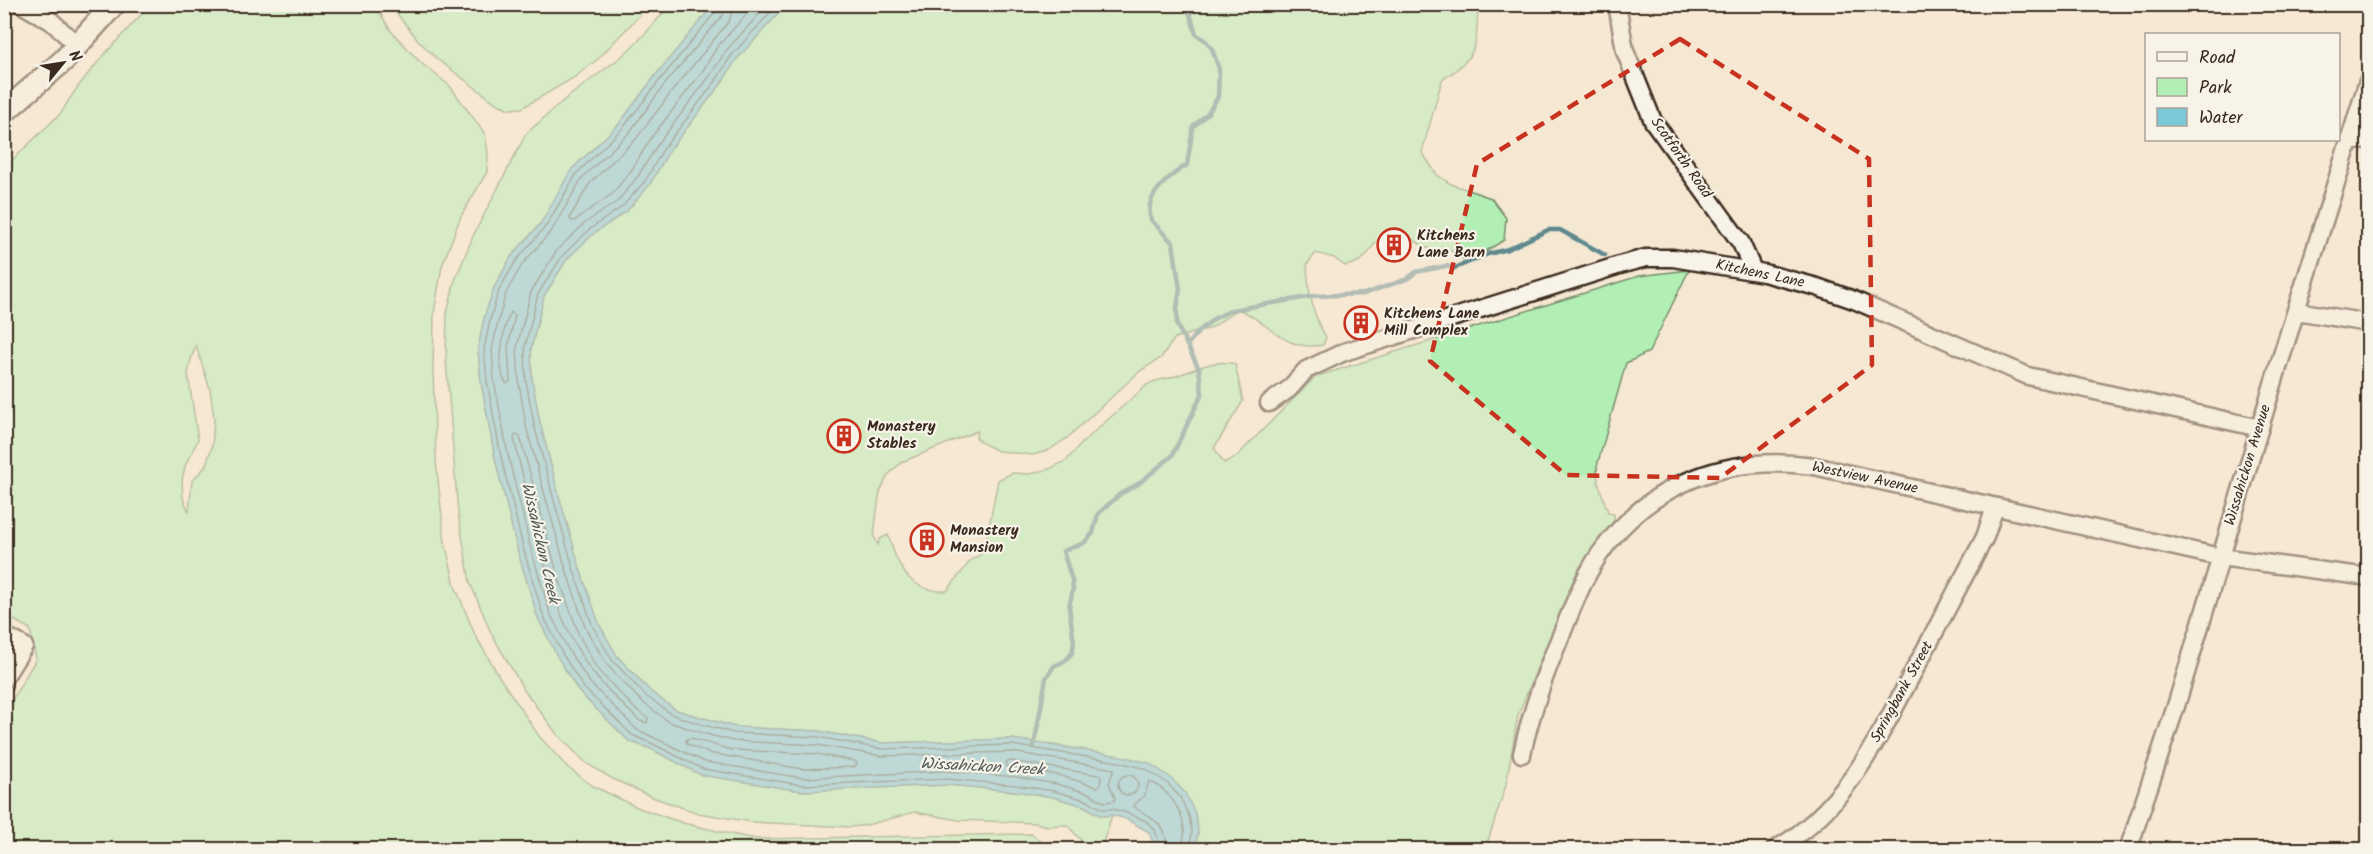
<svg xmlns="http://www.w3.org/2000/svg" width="2373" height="854" font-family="Kalam,sans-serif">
<rect width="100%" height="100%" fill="#f5e8d3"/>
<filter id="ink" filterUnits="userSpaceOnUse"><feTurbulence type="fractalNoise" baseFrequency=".0167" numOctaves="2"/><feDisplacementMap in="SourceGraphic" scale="12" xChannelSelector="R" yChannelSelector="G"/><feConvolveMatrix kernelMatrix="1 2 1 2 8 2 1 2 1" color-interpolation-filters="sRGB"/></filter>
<g filter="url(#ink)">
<g fill="#b1efb5" stroke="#768c6a" stroke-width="1.5" fill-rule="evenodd">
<path d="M150,5H375L391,31L420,62L450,86L485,134L488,153L487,172L461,216L442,266L434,313L433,371L436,460L444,537L455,586L475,635L500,678L539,736L567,767L593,786L639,808L683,823L721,832L756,839L1031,834L1046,846V849H5V712L36,659L30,629L5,615V167L62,112C79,78 124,34 150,5ZM196,346L210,389L214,419L212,447L205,467L192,481L189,512L183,498L182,480L185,466L198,440L188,374L191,359Z"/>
<polygon points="390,5 649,5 598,59 575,77 522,108 509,109 496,103 437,59 418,40"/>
<polygon points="670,5 714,5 655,76 619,124 572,169 541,223 511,257 494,288 484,318 478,349 481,382 495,458 518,552 538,618 558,658 579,692 629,741 651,749 701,775 802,791 947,785 1014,791 1053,797 1084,806 1101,816 1112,815 1101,849 1084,849 1080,839 1067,825 1048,826 1035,823 958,820 915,812 867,825 851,827 752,822 698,813 652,797 611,778 586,763 557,734 524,690 491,633 470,582 458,513 446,359 447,313 455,280 474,234 526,134 564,100 621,57 644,35"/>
<path d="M786,5H1478C1476,47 1479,56 1442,80L1422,152L1437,175L1451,184L1491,198L1506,218L1504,240L1480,255L1463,259L1450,250C1445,250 1440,251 1436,251C1420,249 1406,228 1388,234C1367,242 1375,260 1345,266L1334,258L1316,253L1307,264C1308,289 1312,316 1326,337L1323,345C1282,352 1272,323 1238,309L1211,328L1175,338L1161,358L1140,371L1067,438L1049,450L1033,455L998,451L980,442L976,437L977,431L902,462L888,475L880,492L878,503L874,536L878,545L880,539L888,535C898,567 908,592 947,591L971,560L984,552L998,480L1012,473L1030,474L1049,469L1066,461L1086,439L1147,385C1155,380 1160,380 1169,378C1193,372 1210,358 1235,364L1243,401L1214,448L1224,463L1236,457L1315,377L1639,276L1689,270L1649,352L1626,363L1597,466L1598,482L1608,512L1614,514V520L1577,571L1518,715L1506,785L1485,850L1195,849L1198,832L1086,750L1012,739L882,743L818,731L735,727L676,710L651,692L617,656L599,624L580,569L559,496L540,423L532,380L531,349L544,296L567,259L593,234L627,211L650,184L669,151L720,85L736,60Z"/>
</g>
<polygon fill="#7ac8d8" stroke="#61898e" stroke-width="1.5" points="714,4 786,5 736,60 720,85 669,151 650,184 627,211 593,234 567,259 544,296 531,349 532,380 540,423 559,496 580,569 599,624 617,656 651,692 676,710 735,727 818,731 882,743 1012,739 1121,756 1149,763 1171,778 1185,793 1195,813 1198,832 1195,849 1153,849 1153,843 1149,832 1126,819 1112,815 1102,816 1084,806 1053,797 1015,791 947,785 802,791 701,775 651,749 629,741 579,692 558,658 538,618 518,552 495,458 481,382 478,349 484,318 494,288 511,257 541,223 572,169 619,124 655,76"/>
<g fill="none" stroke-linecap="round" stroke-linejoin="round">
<g stroke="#546968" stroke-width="1.5">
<polyline points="718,4 717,10 660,80 623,128 577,173 546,226 516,261 499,290 490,320 484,349 487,381 501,457 524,551 543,615 563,655 584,688 632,735 653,744 703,769 802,785 947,779 1015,785 1054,791 1086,800 1103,809 1113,809 1127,813 1146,821 1155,830 1159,842 1159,850"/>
<polyline points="725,4 723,15 665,84 629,133 582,178 552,230 522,265 506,293 498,322 492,350 494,380 508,455 531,549 550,613 569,651 590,683 636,729 705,762 803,778 947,771 1016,777 1056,784 1088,793 1104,802 1114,801 1115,798 1109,783 1114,769 1012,752 882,756 817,745 733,741 702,733 669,722 641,701 607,665 586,629 567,573 546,499 526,426 519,383 517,347 531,292 557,250 585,223 618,201 638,176 658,144 709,77 726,51 768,4"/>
<polyline points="735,4 729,21 673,90 636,139 590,183 570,217 571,221 574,221 612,194 631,171 651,138 702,72 717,47 756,4"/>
<polyline points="778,4 731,56 715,82 664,148 645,181 623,206 590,229 563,255 538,294 525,347 526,381 534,424 553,497 574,571 593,627 612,660 646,696 673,715 704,725 734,733 818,737 882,749 1012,745 1119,762 1146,769 1167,783 1180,797 1189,816 1192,832 1189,850"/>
<path d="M511,312L515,315L508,347L510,381L507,384C495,371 503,326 511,312Z"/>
<path d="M516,434L520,437L558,576L579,635L597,669L635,709L648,718L647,723L640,721C626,708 611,694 598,679C557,630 544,561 529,500C524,479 518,459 514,438Z"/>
<polygon points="690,738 732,750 816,754 855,761 857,764 854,767 803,769 708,753 687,744 686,740"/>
<polygon points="1011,761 1099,775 1101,777 1100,785 1097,787 1058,775 1006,767 1006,762"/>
<circle cx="1128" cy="785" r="10"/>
<path d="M1166,850C1169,821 1150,819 1133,806L1145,795L1149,781C1167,788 1183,810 1184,830C1185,836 1182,843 1182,850"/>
</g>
<g stroke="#61898e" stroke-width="4.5">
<polyline points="1187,345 1199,331 1215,318 1232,310 1314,296 1364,294 1407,279 1416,272 1446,266 1455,268 1488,254 1508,249 1548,230 1560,230 1605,255"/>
<path d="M1034,746L1046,678L1054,666L1065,661L1072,653L1074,643L1069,607L1073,589L1072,580L1063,551L1084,543L1093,533L1098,514L1120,494L1138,484L1172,456L1202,394L1199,369L1177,325V308L1180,289L1173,243L1151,220C1150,216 1149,209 1150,205C1152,190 1175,172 1187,165L1193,127L1208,113L1218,97L1219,69L1212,49L1206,41L1196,34L1189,11L1192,4"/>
</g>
<g stroke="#3b2a1e" stroke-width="21">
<g id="minor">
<polyline points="21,4 51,21 77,45"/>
<polyline points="1617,4 1625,51 1653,121 1741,243 1753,270"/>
<polyline points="2349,142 2368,139"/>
<polyline points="2297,311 2368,323"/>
<polyline points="1269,403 1289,389 1306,370 1344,352 1623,264 1646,258 1673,258 1764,273 1817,287 1854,300 2028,376 2260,428"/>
<polyline points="4,635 24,646 4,678"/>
<path d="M1522,754C1531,711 1545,673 1562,633C1573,606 1583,579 1599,555C1650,482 1728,454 1814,466L2220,557L2368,577"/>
<path d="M1774,850C1845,811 1880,735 1916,667C1939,624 1962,580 1985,537L1995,507"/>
<polyline points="2128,850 2176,706 2276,374 2368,81"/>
</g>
</g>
<g stroke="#3b2a1e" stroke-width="26">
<polyline id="major" points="4,112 64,60 114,4"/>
</g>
<use href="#minor" stroke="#f7f3e8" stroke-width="16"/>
<use href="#major" stroke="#f7f3e8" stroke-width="21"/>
</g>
</g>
<path d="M0 0H2373V854H0ZM1680,39L1869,159L1872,365L1720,478L1566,475L1430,361L1477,164Z" fill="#f5e8d3" fill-opacity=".55" fill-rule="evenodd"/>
<path fill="none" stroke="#c8321e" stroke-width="4.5" stroke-dasharray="12 8" stroke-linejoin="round" d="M1680,39L1869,159L1872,365L1720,478L1566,475L1430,361L1477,164Z"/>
<defs>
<g id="building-ring" transform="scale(1.725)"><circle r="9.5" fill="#f7f3e8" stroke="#c8321e" stroke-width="1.5"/><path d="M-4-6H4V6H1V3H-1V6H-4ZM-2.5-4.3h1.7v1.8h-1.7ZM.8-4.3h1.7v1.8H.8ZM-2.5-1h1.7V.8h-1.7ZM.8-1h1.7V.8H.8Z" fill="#c8321e"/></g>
</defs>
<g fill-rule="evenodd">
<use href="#building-ring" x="1394" y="245"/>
<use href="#building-ring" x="1361" y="323"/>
<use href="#building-ring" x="844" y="436"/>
<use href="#building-ring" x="927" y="540"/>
</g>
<g text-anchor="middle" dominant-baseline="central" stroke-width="4.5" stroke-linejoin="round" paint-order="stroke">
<g font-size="15" fill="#3b2a1e" stroke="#f7f3e8">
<text transform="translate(1681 158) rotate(55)">Scotforth Road</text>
<text transform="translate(1760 274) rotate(12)">Kitchens Lane</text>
<text transform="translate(2248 465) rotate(-73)">Wissahickon Avenue</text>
<text transform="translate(1865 478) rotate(12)">Westview Avenue</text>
<text transform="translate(1902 692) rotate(-61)">Springbank Street</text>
</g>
<g font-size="15" font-weight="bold" fill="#3b2a1e" stroke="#f7f3e8" text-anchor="start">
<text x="1417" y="236">Kitchens<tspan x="1417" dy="17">Lane Barn</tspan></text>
<text x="1384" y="314">Kitchens Lane<tspan x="1384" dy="17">Mill Complex</tspan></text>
<text x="867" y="427">Monastery<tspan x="867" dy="17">Stables</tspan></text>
<text x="950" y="531">Monastery<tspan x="950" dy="17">Mansion</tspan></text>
</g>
<g font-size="16" font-style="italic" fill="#4e5956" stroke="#f7f3e8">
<text transform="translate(540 543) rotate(77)">Wissahickon Creek</text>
<text transform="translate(982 767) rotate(3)">Wissahickon Creek</text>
</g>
</g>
<rect width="2373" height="854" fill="none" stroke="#f7f3e8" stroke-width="24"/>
<rect x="12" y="12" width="2349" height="830" fill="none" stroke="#3b2a1e" stroke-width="2" filter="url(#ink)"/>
<rect x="2145" y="33" width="195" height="108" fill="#f7f3e8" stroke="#aca397" stroke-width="1.5"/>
<rect x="2157" y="52" width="30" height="9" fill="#f7f3e8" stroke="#aca397" stroke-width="1.5"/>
<text x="2199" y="63" font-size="18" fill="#3b2a1e">Road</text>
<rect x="2157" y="78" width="30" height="18" fill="#b1efb5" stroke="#aca397" stroke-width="1.5"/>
<text x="2199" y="93" font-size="18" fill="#3b2a1e">Park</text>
<rect x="2157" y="108" width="30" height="18" fill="#7ac8d8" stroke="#aca397" stroke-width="1.5"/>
<text x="2199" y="123" font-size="18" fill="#3b2a1e">Water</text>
<g transform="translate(63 63) rotate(60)" stroke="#f7f3e8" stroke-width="4.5" paint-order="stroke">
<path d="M0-4.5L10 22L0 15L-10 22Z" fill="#3b2a1e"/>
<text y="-9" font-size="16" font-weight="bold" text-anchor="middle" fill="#3b2a1e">N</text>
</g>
</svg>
